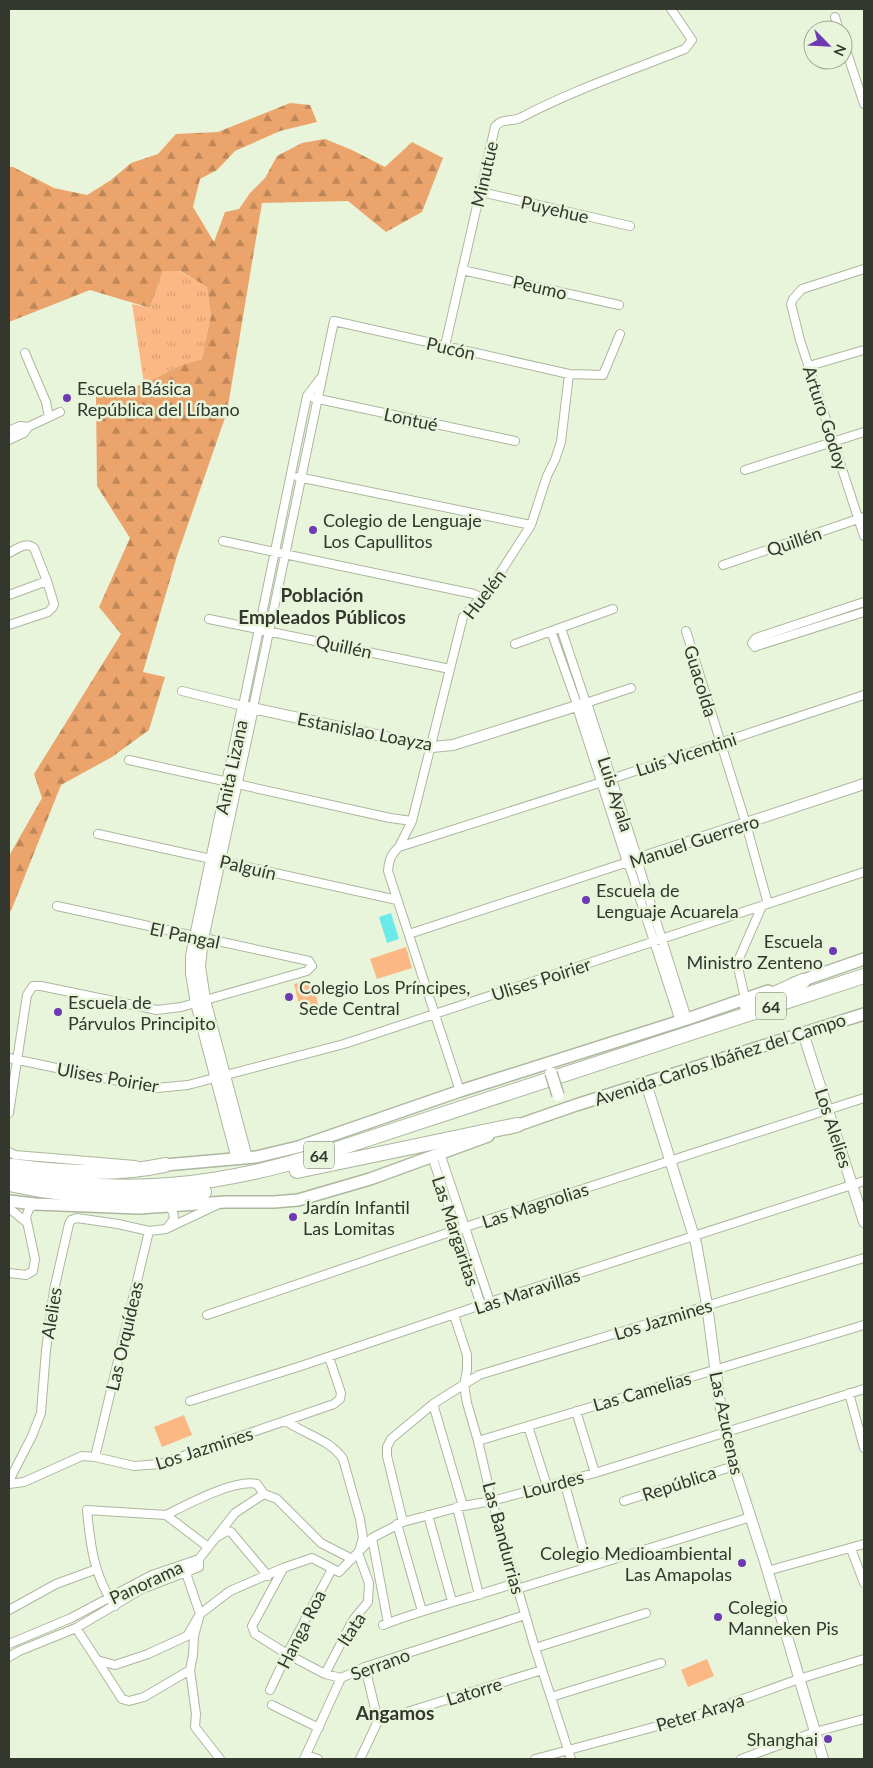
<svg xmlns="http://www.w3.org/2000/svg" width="873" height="1768" font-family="Lato,sans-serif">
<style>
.grass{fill:url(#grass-tufts)}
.forest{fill:url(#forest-firs)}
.park{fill:#fcb884}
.water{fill:#6ce9ea}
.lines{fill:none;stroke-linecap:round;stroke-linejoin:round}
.minor-casing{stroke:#acb79f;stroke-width:10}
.tertiary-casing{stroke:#acb79f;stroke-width:12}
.secondary-casing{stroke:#acb79f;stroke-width:14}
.trunk-casing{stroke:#acb79f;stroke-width:16}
.minor{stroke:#fff;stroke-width:8}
.tertiary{stroke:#fff;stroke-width:10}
.secondary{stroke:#fff;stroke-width:11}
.trunk{stroke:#fff;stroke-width:14}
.secondary-bridge-casing{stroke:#acb79f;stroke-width:14;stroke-linecap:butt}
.secondary-bridge{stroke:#fff;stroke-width:11}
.poi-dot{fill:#6d3ab1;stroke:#e9f5db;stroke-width:2}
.labels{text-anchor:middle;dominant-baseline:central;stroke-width:5;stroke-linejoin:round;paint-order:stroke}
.shield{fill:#e9f5db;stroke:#6a7062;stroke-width:1}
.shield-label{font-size:16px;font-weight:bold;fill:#33372e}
.street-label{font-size:18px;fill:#33372e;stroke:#e9f5db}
.poi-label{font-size:18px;fill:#33372e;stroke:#e9f5db;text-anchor:start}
.neighbourhood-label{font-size:19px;font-weight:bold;fill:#33372e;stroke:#e9f5db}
</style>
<defs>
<pattern id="grass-tufts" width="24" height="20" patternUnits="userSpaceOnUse" patternTransform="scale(1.25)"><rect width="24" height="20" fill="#fcb884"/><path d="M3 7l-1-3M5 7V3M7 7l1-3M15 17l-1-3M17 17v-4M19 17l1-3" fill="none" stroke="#d89f72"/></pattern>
<pattern id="forest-firs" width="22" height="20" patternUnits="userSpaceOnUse" patternTransform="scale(1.25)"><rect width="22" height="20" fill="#eba46b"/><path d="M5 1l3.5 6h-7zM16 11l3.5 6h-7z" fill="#bf8658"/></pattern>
</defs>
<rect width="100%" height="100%" fill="#e9f5db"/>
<path class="grass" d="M163,271h16l28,16 4,28 -9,44 -21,6 -37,19 -12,-80 18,4z"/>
<path class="forest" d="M290,103l20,2 7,17 -37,9 -45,20 -18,19 -17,9 -7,28 21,35 11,-30 14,-3 11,-16 15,-15 12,-22 25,-13 23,-4 27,11 33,17 27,-25 31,16 -21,54 -36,20 -38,-31 -86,2 -35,209 -50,144 -34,116 22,5 -16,53 -37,27 -51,28 -50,126h-2v-55l33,-58 -8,-24 87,-140 -22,-27 31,-69 -33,-52 -1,-89 48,-13 37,-19 21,-6 9,-44 -4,-28 -27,-16h-17l-13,37 -60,-18 -81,32v-155h4l41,21 33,7 24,-15 20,-17 27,-9 18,-20 42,-2z"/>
<path class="park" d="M406,947l6,21 -35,11 -7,-20z
M312,980l7,28 -18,5 -7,-29z
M184,1415l8,20 -30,12 -8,-20z
M707,1659l7,17 -26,11 -7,-17z"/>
<path class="water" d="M391,913l8,26 -12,4 -8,-26z"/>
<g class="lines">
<defs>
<path id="minor" d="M835,17l4,13
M843,41l21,63
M481,192l149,34
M864,269l-62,20 -9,10 -2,5 9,36 64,196
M462,270l157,35
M445,346l50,-219c7,-10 17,-4 27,-10 51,-27 108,-46 163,-68l7,-9 -21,-31
M25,353l21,49 3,15
M809,366l55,-16
M314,398l201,43
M9,431l11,-5 8,1 32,-15
M9,440l15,-7 4,-6
M745,470l119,-38
M298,477l233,48
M223,541l251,53 7,4
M9,553c8,-4 17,-12 25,-5l13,33 7,23 -1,3 -5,5 -39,13
M723,565l141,-48
M9,595l38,-14
M864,602l-108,36 -4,5 3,4 2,-1 107,-34
M209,619l241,50
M561,628l25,75 45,-15
M551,631l27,76
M686,631l60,193 22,80
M515,644l98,-35
M182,691l61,15 64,-310 13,-17
M253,708l81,-387 235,53 34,1 17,-41
M129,760l261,58 22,3
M98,834l299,66
M399,847l13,-26 51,-204 28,-30 40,-62 16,-49 8,-16 6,-18 8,-68
M637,860l50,159
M409,934l219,-72 52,159
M745,998l-8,-35 25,-57
M9,1058l133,28 15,2 31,-3 156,-41 520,-172
M460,1091l-72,-220c1,-11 3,-17 11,-24l203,-65 262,-87
M9,1113l18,-118 6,-9h8l116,24 24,-3 126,-36 5,-5 -3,-5 -252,-55
M9,1152l6,3 120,10
M440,1153l50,149
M432,1156l49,149
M9,1208l17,14
M167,1228l7,-9 -1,-7 -5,-6
M9,1273l17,2 7,-4 2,-12 -9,-42 3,-8 6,-5
M207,1315l249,-85 408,-132
M454,1315l13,40v15l-3,15 3,18 11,38 14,60 43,147 36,111
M849,1393l15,55
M190,1401l111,-35 189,-64 374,-121
M433,1404l30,102
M576,1411l19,62
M286,1421c18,13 45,19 57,38l17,60 3,19 -4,13
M528,1426l19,60
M478,1441l386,-116
M95,1457l54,-226 17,-2 51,-24
M9,1481l23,-45 9,-23 5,-63 8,-60 15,-66 2,-4 6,-2 41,6 31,7
M564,1481l24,86
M9,1484l15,-2 58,-26 13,1 39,9 26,-2 174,-60 6,-5 1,-6 -12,-36
M264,1494l13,5 44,44 31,16
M624,1501l110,-35
M457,1507l22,88
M166,1515c22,-11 68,-36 91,-31l7,10
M428,1515l24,86
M403,1522l-16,-66v-9l4,-8 42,-35 46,-29 385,-117
M397,1524l25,87
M217,1537l10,-6 4,1 37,44
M372,1538l16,85
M851,1549l13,34
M283,1569l-31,57 3,8 32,20 38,20 16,4 24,-11 160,-52
M767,1571l97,-27
M517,1589l234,-72
M115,1606c-21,-28 -25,-63 -28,-96l79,5 42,32
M9,1610l47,-26 41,-15
M383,1625c44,-17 88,-27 132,-42
M76,1628l21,32 18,5 33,-11 39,-18 13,-22 30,-23 53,-23 29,-10 27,14 33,-34 31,-16 60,-16 29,-5 103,-28 269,-84
M9,1644l62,-26 81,-43 47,-16 36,-46 29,-19
M535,1648l111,-35
M9,1657l10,-6 57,-23 66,-39 57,-22v-8
M97,1660l25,39 7,2 15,-4 46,-27 3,-15 1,-19 6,-22 -14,-41
M190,1670l6,44 -1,13 25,32
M325,1674l28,-54 15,-18 1,-19 -11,-30
M270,1690l17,-36 45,-85
M551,1697l110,-34
M272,1705l47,23
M378,1721l164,-51
M306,1755l12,4
M304,1759l37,-81
M360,1759l18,-38 -13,-54
M535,1759l160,-43 104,-37 65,-20
M741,1759l74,-27 49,-13"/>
<path id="tertiary" d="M578,707l50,155 236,-78
M803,1033l61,189
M646,1083l50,160 11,62 13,99 14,62 31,96 58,197
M247,1158l-42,-158 -5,-34 3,-27 50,-231
M237,1159l-41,-156 -5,-29v-18l52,-250 189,41 21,-2 133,-42 51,157"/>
<path id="secondary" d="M795,983l69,-24
M510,1128l66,-23 288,-91
M165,1165l91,-8 42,-10 162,-56 227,-72 81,-28
M9,1201l26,3 104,4 86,-6h49l24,-2 72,-21 118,-43"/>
<path id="trunk" d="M747,1006l56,-25
M12,1166c50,7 103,10 153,-1
M297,1171l220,-46
M9,1173c111,26 212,13 319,-21l536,-176
M9,1184c64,14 130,17 195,8"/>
</defs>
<use href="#minor" class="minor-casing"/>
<use href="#tertiary" class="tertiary-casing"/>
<use href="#secondary" class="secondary-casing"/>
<use href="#trunk" class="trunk-casing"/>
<use href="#minor" class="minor"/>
<use href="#tertiary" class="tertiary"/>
<use href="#secondary" class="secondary"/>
<use href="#trunk" class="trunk"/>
<defs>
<path id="secondary-bridge" d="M551,1073l7,22"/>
</defs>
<use href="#secondary-bridge" class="secondary-bridge-casing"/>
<use href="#secondary-bridge" class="secondary-bridge"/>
</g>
<g class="poi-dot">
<circle cx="67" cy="398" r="5"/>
<circle cx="313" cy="530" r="5"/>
<circle cx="586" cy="900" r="5"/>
<circle cx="833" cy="951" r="5"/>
<circle cx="289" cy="997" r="5"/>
<circle cx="58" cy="1012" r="5"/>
<circle cx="293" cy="1217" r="5"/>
<circle cx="742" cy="1563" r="5"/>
<circle cx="718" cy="1617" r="5"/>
<circle cx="828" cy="1739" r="5"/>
</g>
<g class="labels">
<g class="shield">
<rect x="756" y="992.5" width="30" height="27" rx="4"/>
<rect x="304" y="1141.5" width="30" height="27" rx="4"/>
</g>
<g class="shield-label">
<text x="771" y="1006">64</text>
<text x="319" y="1155">64</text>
</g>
<g class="street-label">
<text transform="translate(484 174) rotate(-77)">Minutue</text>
<text transform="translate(555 209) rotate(13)">Puyehue</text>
<text transform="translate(540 287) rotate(13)">Peumo</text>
<text transform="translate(451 348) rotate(13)">Pucón</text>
<text transform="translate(826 418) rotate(72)">Arturo Godoy</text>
<text transform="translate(411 419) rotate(12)">Lontué</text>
<text transform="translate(794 541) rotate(-19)">Quillén</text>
<text transform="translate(484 594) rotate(-52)">Huelén</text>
<text transform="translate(344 646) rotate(12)">Quillén</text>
<text transform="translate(701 681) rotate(73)">Guacolda</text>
<text transform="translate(365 731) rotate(11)">Estanislao Loayza</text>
<text transform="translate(686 754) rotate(-18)">Luis Vicentini</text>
<text transform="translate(231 767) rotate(-78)">Anita Lizana</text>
<text transform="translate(616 794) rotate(72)">Luis Ayala</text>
<text transform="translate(694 841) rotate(-18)">Manuel Guerrero</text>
<text transform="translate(248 867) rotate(13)">Palguín</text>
<text transform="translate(185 935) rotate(12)">El Pangal</text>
<text transform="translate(541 979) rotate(-18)">Ulises Poirier</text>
<text transform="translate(720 1059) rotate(-18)">Avenida Carlos Ibáñez del Campo</text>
<text transform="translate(108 1077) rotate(10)">Ulises Poirier</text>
<text transform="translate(834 1128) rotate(72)">Los Alelies</text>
<text transform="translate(535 1205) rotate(-18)">Las Magnolias</text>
<text transform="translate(456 1231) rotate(72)">Las Margaritas</text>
<text transform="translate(527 1291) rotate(-18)">Las Maravillas</text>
<text transform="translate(51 1313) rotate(-81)">Alelies</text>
<text transform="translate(663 1319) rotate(-17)">Los Jazmines</text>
<text transform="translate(124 1336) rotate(-77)">Las Orquídeas</text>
<text transform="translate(642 1391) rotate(-16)">Las Camelias</text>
<text transform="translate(727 1423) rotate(78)">Las Azucenas</text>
<text transform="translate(204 1448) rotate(-18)">Los Jazmines</text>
<text transform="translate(679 1483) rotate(-18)">República</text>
<text transform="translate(553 1484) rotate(-15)">Lourdes</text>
<text transform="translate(504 1538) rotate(75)">Las Bandurrias</text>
<text transform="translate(146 1582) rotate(-25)">Panorama</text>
<text transform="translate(301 1629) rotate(-63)">Hanga Roa</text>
<text transform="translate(351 1629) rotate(-57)">Itata</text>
<text transform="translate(380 1664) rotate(-20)">Serrano</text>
<text transform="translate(474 1691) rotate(-17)">Latorre</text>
<text transform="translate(700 1712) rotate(-17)">Peter Araya</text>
</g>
<g class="poi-label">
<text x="77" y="388">Escuela Básica<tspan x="77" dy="21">República del Líbano</tspan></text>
<text x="323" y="520">Colegio de Lenguaje<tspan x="323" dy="21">Los Capullitos</tspan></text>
<text x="596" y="890">Escuela de<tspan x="596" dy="21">Lenguaje Acuarela</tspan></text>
<text x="823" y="941" text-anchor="end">Escuela<tspan x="823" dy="21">Ministro Zenteno</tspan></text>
<text x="299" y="987">Colegio Los Príncipes,<tspan x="299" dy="21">Sede Central</tspan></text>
<text x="68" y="1002">Escuela de<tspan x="68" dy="21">Párvulos Principito</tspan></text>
<text x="303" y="1207">Jardín Infantil<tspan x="303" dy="21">Las Lomitas</tspan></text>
<text x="732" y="1553" text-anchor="end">Colegio Medioambiental<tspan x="732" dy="21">Las Amapolas</tspan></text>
<text x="728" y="1607">Colegio<tspan x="728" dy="21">Manneken Pis</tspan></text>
<text x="818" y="1739" text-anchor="end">Shanghai</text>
</g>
<g class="neighbourhood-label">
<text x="322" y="594">Población<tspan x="322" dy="22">Empleados Públicos</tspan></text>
<text x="395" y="1712">Angamos</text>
</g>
</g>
<rect width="873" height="1768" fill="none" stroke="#33372e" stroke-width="20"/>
<g transform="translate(828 45) rotate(114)"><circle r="24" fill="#e9f5db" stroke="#a0a996"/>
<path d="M0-4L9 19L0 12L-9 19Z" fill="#6d3ab1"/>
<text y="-8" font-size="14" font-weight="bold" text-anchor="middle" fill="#33372e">N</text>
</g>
</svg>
